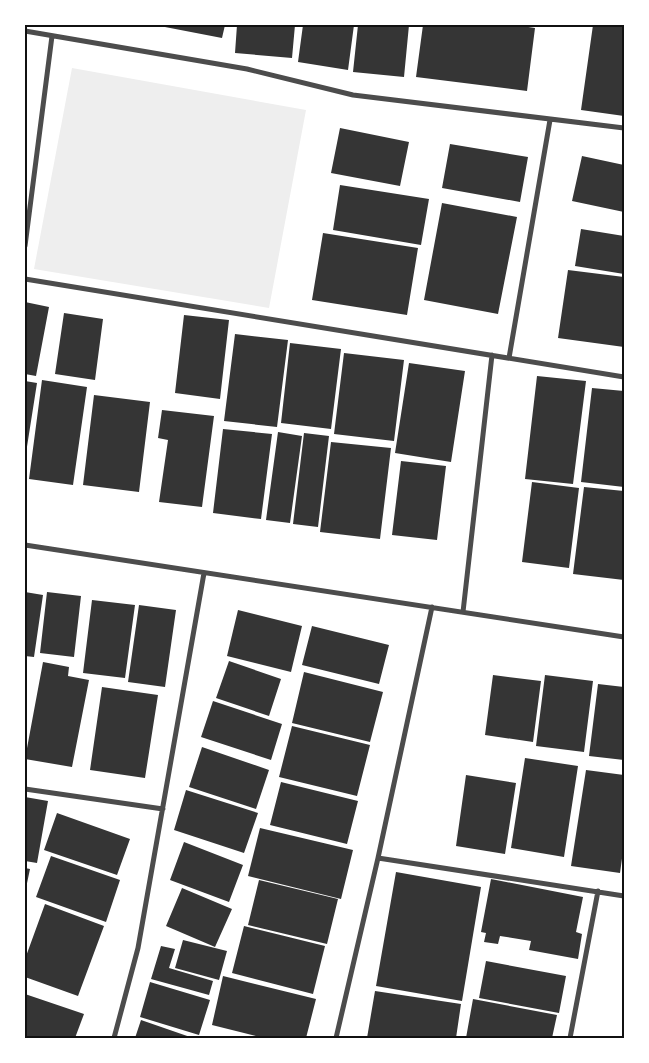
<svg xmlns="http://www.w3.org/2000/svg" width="649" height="1063" font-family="'Golos Text',sans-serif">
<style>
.green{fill:#eee}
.building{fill:#353535}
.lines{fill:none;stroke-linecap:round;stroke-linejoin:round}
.minor{stroke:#4c4c4c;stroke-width:5}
.neatline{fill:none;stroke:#111;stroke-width:2}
</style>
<rect width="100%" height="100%" fill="#fff"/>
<path class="green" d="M72,68l234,42 -37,198 -235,-39z"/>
<path class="building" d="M165,25h60l-3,13 -57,-11z
M237,25h58l-3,33 -57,-5z
M303,25h51l-6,45 -50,-8z
M358,25h51l-5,52 -51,-5z
M423,25h92l20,3 -8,63 -111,-14z
M593,25h31v91l-43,-6z
M340,128l69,14 -9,44 -69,-13z
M450,144l78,13 -8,45 -78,-14z
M582,156l42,9v47l-52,-11z
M340,185l89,14 -8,46 -88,-15z
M442,203l75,14 -19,97 -74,-14z
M581,229l43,7v38l-49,-8z
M323,233l95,15 -11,67 -95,-15z
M568,270l56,7v70l-66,-9z
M25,302l24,5 -13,69 -11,-2z
M64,313l39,6 -8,61 -40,-6z
M184,315l45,5 -9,79 -45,-6z
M235,334l53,6 -11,87 -53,-6z
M290,343l51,6 -10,80 -50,-6z
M344,353l60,7 -10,81 -60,-7z
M409,363l56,8 -14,91 -56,-9z
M537,376l49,5 -13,103 -48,-5z
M42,380l45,7 -14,98 -44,-6z
M25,381l12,2 -11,70h-1z
M592,388l32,3v96l-43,-5z
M94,395l56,7 -11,90 -56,-7z
M162,410l52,6 -12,91 -43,-5 9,-62 -10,-2z
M223,429l49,5 -11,85 -48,-6z
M278,432l24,4 -12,87 -24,-3z
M304,433l25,3 -11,91 -25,-3z
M331,442l60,6 -11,91 -60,-7z
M401,461l45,5 -9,74 -45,-5z
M532,482l47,6 -10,80 -47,-6z
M584,487l40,4v89l-51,-6z
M25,592l18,3 -9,62 -9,-1z
M47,592l34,4 -7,61 -34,-4z
M92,600l43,5 -10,73 -42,-5z
M139,605l37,5 -11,77 -37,-5z
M238,610l64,16 -11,46 -64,-16z
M312,626l77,19 -10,39 -77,-19z
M229,661l52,18 -12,37 -53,-18z
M43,662l26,5 -1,9 21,4 -17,87 -47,-8z
M304,672l79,20 -13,50 -78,-19z
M493,675l48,6 -8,61 -48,-7z
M545,675l48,6 -9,71 -48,-6z
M598,684l26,3v73l-35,-4z
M102,687l56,8 -13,83 -55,-8z
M213,701l69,23 -11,36 -70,-23z
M292,726l78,19 -13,51 -78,-19z
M202,747l67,23 -13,39 -67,-22z
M525,758l53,8 -14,91 -53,-9z
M586,770l38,5v69l-4,29 -49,-7z
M466,775l50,8 -11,71 -49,-8z
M281,782l77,19 -11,43 -77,-19z
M186,790l72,23 -14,40 -70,-23z
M25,797l23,4 -11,62 -12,-2z
M57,813l73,26 -13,36 -73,-25z
M260,828l93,22 -12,49 -93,-23z
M184,842l59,23 -14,37 -59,-22z
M51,856l69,24 -14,42 -70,-25z
M25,868l5,1 -4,19h-1z
M396,872l85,15 -19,114 -86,-15z
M491,879l92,18 -7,35 6,2 -4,25 -49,-9 2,-9 -31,-5 -2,8 -14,-2 2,-9 -5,-1z
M259,880l79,19 -11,45 -79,-19z
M182,888l50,21 -17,38 -49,-21z
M45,904l59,22 -26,70 -53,-19v-18z
M244,926l81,20 -12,48 -81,-21z
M183,940l44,11 -8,29 -44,-12z
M161,946l14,3 -6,19 44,13 -4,14 -58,-16z
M486,961l80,15 -7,37 -80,-15z
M223,976l93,23 -10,39h-42l-52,-13z
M150,982l60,18 -11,35 -59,-18z
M375,991l86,13 -5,34h-89z
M25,994l59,20 -9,24h-50z
M473,999l84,16 -5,23h-86z
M141,1020l52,18h-58z"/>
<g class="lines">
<path class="minor" d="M25,31l222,38 106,26 271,33
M25,246l27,-210
M25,279l599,98
M509,358l41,-238
M25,545l599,92
M463,612l29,-257
M25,789l138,20
M378,858l54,-251
M114,1038l24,-90 66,-375
M336,1038l42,-180 246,38
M570,1038l28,-147"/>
</g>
<rect width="649" height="1063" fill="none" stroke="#ffffff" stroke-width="52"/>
<rect x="26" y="26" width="597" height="1011" class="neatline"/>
</svg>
